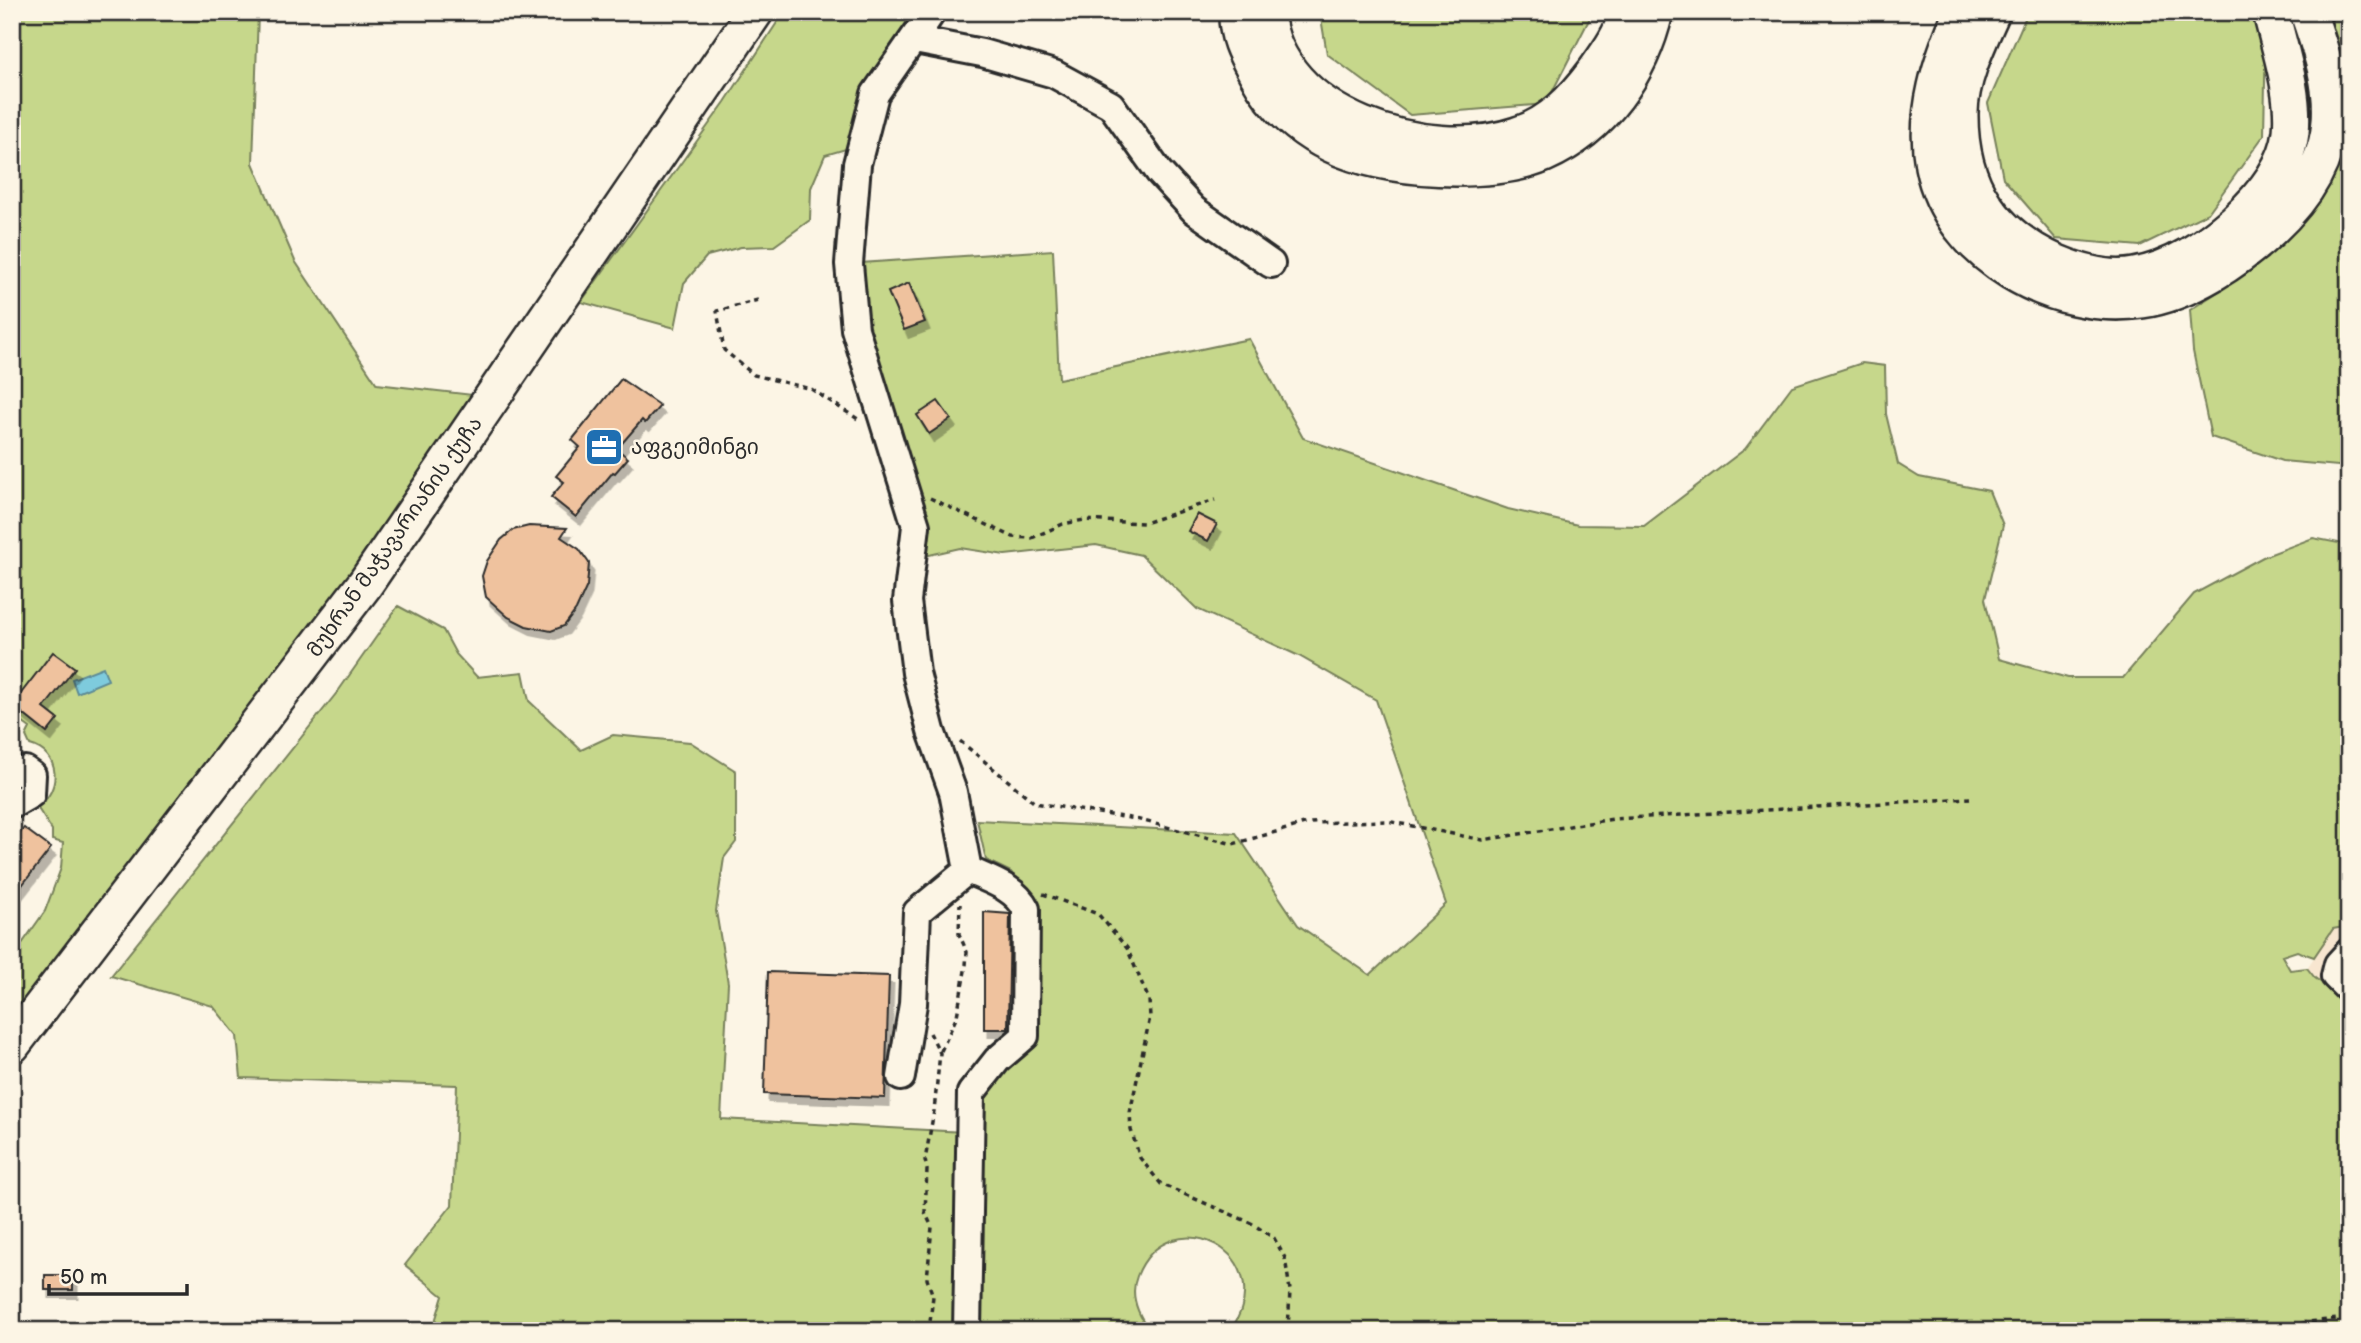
<svg xmlns="http://www.w3.org/2000/svg" width="2361" height="1343" font-family="'Balsamiq Sans','Noto Sans Georgian',sans-serif">
<style>
.built{fill:#f8e6d0}
.green{fill:#c6d78b;stroke:#78815b;stroke-width:2}
.water{fill:#7ecbdd;stroke:#5d8b96;stroke-width:2}
.building{fill:#efc29e;stroke:#2b2b2b;stroke-width:2;filter:url(#shadow)}
.lines{fill:none;stroke-linecap:round;stroke-linejoin:round}
.minor-casing{stroke:#2b2b2b;stroke-width:32}
.major-casing{stroke:#2b2b2b;stroke-width:40}
.path{stroke:#2b2b2b;stroke-width:3.5;stroke-dasharray:5 5;stroke-linecap:butt}
.minor{stroke:#fcf5e5;stroke-width:26}
.major{stroke:#fcf5e5;stroke-width:35}
.labels{text-anchor:middle;dominant-baseline:central;stroke-width:5;stroke-linejoin:round;paint-order:stroke}
.poi-label{font-size:21px;fill:#2b2b2b;stroke:#fcf5e5;text-anchor:start}
.street-label{font-size:21px;fill:#2b2b2b;stroke:#fcf5e5}
</style>
<defs>
<filter id="shadow"><feDropShadow dx="4.5" dy="8" stdDeviation="0" flood-color="#0004"/></filter>
</defs>
<rect width="100%" height="100%" fill="#fcf5e5"/>
<filter id="ink" filterUnits="userSpaceOnUse"><feTurbulence type="fractalNoise" baseFrequency=".0143" numOctaves="2"/><feDisplacementMap in="SourceGraphic" scale="14" xChannelSelector="R" yChannelSelector="G"/><feConvolveMatrix kernelMatrix="1 2 1 2 8 2 1 2 1" color-interpolation-filters="sRGB"/></filter>
<g filter="url(#ink)">
<path class="built" d="M2349,926v76l-34,-24 -8,-10 25,-38z"/>
<path class="green" d="M12,12h246l-5,151 42,98 82,123 96,11 -72,120 -389,501v-58l33,-47 16,-43 2,-25 -11,-3v-10l-15,-23c25,-16 24,-54 -7,-62l-4,-9 4,-8 -15,-11 -3,3z
M784,12h114l21,14 -66,121 -28,8 -14,33 -1,32 -36,26 -33,1 -34,9 -23,27 -9,45 -94,-26 144,-200z
M1320,12h273l-47,92 -136,11 -83,-61z
M2028,12h235l3,17 -2,106 -56,78 -68,33 -84,-7 -53,-61 -15,-75z
M2331,12h18v455l-67,-6 -71,-24 -18,-86 -3,-41 57,-37 76,-92 19,-84z
M1053,250l6,129 190,-40 54,99 205,71 70,16 66,1 101,-77 47,-63 70,-23 23,3 1,48 12,50 21,13 70,14 14,34 -18,74 14,60 69,19h55l71,-84 69,-37 50,-19 36,7v381l-16,3 -19,28 -17,-6 -15,5 8,14 17,-2 8,10 34,24v329h-1119c54,-77 -61,-135 -93,-55 -8,20 1,39 13,55h-178l6,-260 59,-36 -7,-135 -19,-28 -25,-12 -9,-40 259,13 62,92 72,50 76,-71 -70,-204 -77,-44 -102,-47 -56,-54 -45,-10 -91,10 -45,-7 -44,10 -55,-250v-45z
M398,606l45,24 13,24 21,23 46,-5 6,29 52,49 32,-15 77,7 46,29v71l-12,16 -8,53 12,72 -7,136 243,13 -5,199h-527l11,-35 -38,-31 47,-60 5,-120 -216,-7 -4,-42 -24,-30 -102,-30 228,-286z"/>
<path class="water" d="M103,667l5,13 -31,13 -5,-14z"/>
<path class="building" d="M909,283l16,39 -21,8 -16,-38z
M621,379l39,27 -15,17 -3,-3 -25,29 11,9 -13,15 -2,-1 -37,45 -25,-20 13,-15 -8,-6 24,-29 -8,-7z
M938,401l13,18 -22,15 -12,-19z
M1197,514l20,10 -9,17 -20,-10z
M529,526l38,2 -6,9 18,12 10,14 -2,23 -11,24 -12,16 -13,5 -25,-5 -18,-9 -22,-20 -4,-21 5,-15 14,-21 12,-10z
M53,652l22,16 -31,40 14,11 -11,14 -35,-28z
M24,828l27,20 -39,50v-55z
M984,912l26,2 -2,115h-24z
M768,972l121,4 -4,122 -121,-4z
M45,1275h28v15h-28z"/>
<g class="lines">
<defs>
<path id="minor" d="M932,12l-57,82 -18,70 -8,100 6,65 61,197 -9,75 9,72 15,58 22,61 15,78
M915,40l67,13 72,21 57,31 48,67 35,38 77,54
M12,772l13,-2 7,5 -1,19 -19,11
M2349,952l-11,12 -3,12 14,14
M901,1077l12,-73 4,-92 51,-42
M967,1331l4,-238 26,-33 28,-24 1,-127c-11,-22 -37,-29 -58,-39"/>
<path id="major" d="M1237,12c-1,23 8,40 19,60 41,77 119,95 200,96 29,0 61,-2 88,-14 59,-26 97,-82 111,-142
M1266,12c10,107 162,153 251,123 33,-10 57,-35 77,-62 13,-18 29,-39 33,-61
M1962,12c-21,49 -39,100 -29,154 18,90 122,147 209,134 47,-7 95,-39 129,-71 31,-29 56,-64 59,-108 3,-39 -10,-72 -22,-109
M1992,12c-14,31 -32,68 -32,101 -1,72 32,121 97,150 24,10 52,18 78,13 39,-7 71,-29 101,-55 25,-23 51,-53 55,-89 4,-40 -11,-81 -20,-120
M12,1045l353,-461 390,-572"/>
</defs>
<use href="#minor" class="minor-casing"/>
<use href="#major" class="major-casing"/>
<path class="path" d="M758,300l-41,11 7,39 30,25 57,14 50,32
M930,498l83,39 19,1 31,-14 21,-4 60,3 71,-23
M960,741l75,62 101,16 97,25 75,-21 79,-2 96,19 130,-21 357,-21
M1043,894l55,20 29,34 22,52 1,17 -20,96 1,17 9,28 21,26 90,39 23,15 11,20 5,32 -2,41
M941,1051l16,-35 9,-51 1,-13 -8,-18 1,-30
M929,1331l4,-35 -6,-17 5,-52 -7,-15 2,-42 -2,-10 9,-49 6,-58 -10,-20
M2272,1331l36,-9 41,-4"/>
<use href="#minor" class="minor"/>
<use href="#major" class="major"/>
</g>
</g>
<defs>
<symbol id="office-square" viewBox="-11 -11 22 22"><rect x="-9" y="-9" width="18" height="18" rx="4" fill="#1f6fb2" stroke="#fcf5e5"/><path d="M-6-3h4V-5.5h4V-3h4V5H-6ZM-1-4.5V-3h2v-1.5ZM-6 0V1H6V0Z" fill="#fff"/></symbol>
</defs>
<g fill-rule="evenodd">
<use href="#office-square" x="582" y="425" width="44" height="44"/>
</g>
<g class="labels">
<g class="poi-label">
<text x="631" y="447">აფგეიმინგი</text>
</g>
<g class="street-label">
<text transform="translate(395 537) rotate(-55)">მუხრან მაჭავარიანის ქუჩა</text>
</g>
</g>
<rect width="2361" height="1343" fill="none" stroke="#fcf5e5" stroke-width="42"/>
<rect x="21" y="21" width="2319" height="1301" fill="none" stroke="#2b2b2b" stroke-width="2.5" filter="url(#ink)"/>
<path d="M49 1284v10h138v-10" fill="none" stroke="#2b2b2b" stroke-width="3.5"/>
<text x="60" y="1284" font-size="21" fill="#2b2b2b" stroke="#fcf5e5" stroke-width="5" paint-order="stroke">50 m</text>
</svg>
